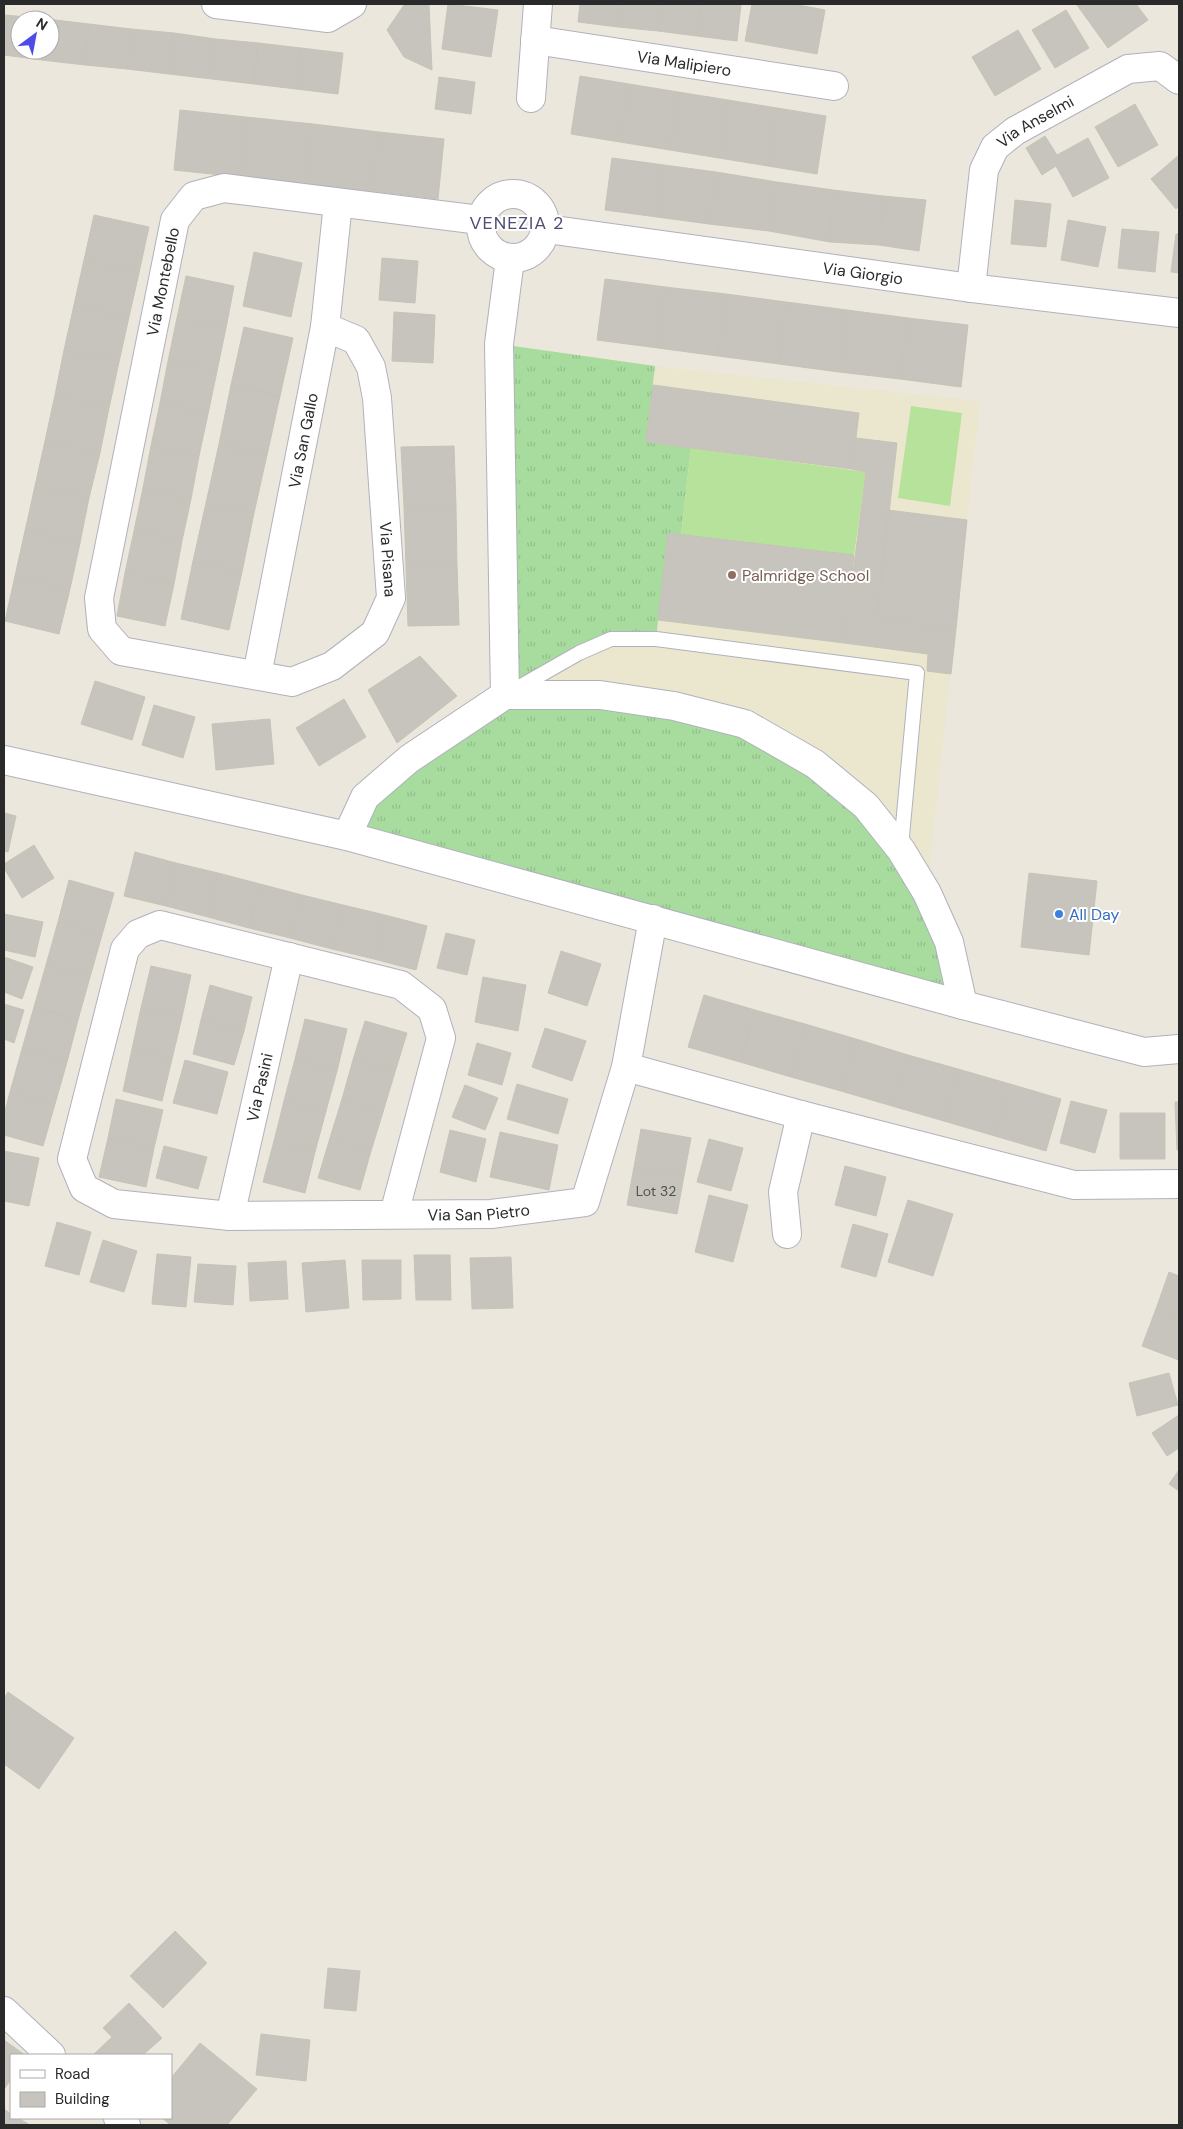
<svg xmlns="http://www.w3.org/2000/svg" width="1183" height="2129" font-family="'DM Sans',sans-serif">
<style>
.education{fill:#ebe7ce}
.grass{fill:url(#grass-tufts)}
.pitch{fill:#b7e29b}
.building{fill:#c6c4bd;stroke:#c6c3b7}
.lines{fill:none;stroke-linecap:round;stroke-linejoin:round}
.service-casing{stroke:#b1b1bc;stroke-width:16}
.minor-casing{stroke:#b1b1bc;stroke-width:30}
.tertiary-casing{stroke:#b1b1bc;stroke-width:30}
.service{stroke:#fff;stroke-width:14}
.minor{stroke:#fff;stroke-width:28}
.tertiary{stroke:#fff;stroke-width:28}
.education-dot{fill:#8d6e63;stroke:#fff;stroke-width:2}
.shop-dot{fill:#3f7fe0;stroke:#fff;stroke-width:2}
.labels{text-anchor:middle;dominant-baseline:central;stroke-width:4;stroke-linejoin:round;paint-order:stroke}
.number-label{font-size:14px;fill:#51504f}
.street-label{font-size:16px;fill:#2a2a2a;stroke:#fff}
.education-label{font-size:16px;fill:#785e54;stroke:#fff;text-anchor:start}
.shop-label{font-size:16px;fill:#366cbe;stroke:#fff;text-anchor:start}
.neighbourhood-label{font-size:18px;letter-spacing:1px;fill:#4f4f76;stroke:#fff}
</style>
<defs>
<pattern id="grass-tufts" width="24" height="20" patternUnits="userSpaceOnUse" patternTransform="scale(1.25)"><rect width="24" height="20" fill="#a8dc9f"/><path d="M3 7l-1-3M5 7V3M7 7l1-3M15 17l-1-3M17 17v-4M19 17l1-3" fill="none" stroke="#91bd89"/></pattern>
</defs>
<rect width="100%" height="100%" fill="#ebe7dd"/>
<path class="education" d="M499,344l156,22 325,35 -53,492 -422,-198z"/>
<path class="grass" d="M499,344l156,22 -9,76 45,6 -10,87 -13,-1 -12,105h-45l-105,55 239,30 156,126 62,155 -616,-169 18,-39 140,-102z"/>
<path class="pitch" d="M911,406l51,7 -12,93 -52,-8z
M691,448l175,24 -12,83 -173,-20z"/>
<path class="building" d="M448,4l50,6 -7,47 -49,-8z
M580,4h41l-3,23 -40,-5z
M621,4h40l-3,27 -40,-4z
M661,4h40l-4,32 -39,-5z
M701,4h40l-4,37 -40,-5z
M752,4h41l32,6 -8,44 -72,-13z
M1080,4h56l12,16 -40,28 -31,-43z
M404,5h25l3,65 -28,-13 -17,-27z
M1066,10l23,38 -34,20 -23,-38z
M5,15l42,4 -27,1v30h23l-1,10 -38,-5z
M47,19l42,5 -4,41 -43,-5 1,-10h7v-30z
M89,24l42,5 -4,40 -42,-4z
M131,29l43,4 -5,41 -42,-5z
M1018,30l23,39 -46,27 -23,-39z
M174,33l42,6 -4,40 -43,-5z
M216,39l42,4 -4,41 -42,-5z
M258,43l43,5 -5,41 -42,-5z
M301,48l42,5 -5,41 -42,-5z
M580,76l49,8 -9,58 -49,-8z
M439,77l36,5 -4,32 -36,-5z
M629,84l49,8 -8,58 -50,-8z
M678,92l50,8 -9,58 -49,-8z
M728,100l49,8 -9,58 -49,-8z
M1135,104l23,41 -40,22 -23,-40z
M777,108l49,8 -9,58 -49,-8z
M180,110l66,7 -6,60 -66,-7z
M246,117l67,7 -7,60 -66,-7z
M313,124l66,8 -7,59 -66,-7z
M379,132l65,7 -6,60 -66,-8z
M1045,136l12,19 31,-17 21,40 -36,19 -17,-31 -14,9 -16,-27z
M1179,155v51l-3,3 -25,-30z
M612,158l52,7 -7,52 -52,-7z
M664,165l52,7 -7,52 -52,-7z
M716,172l61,10 -8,49 -60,-7z
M777,182l56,8 -3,52 -61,-11z
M833,190l50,6 -4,49 -49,-3z
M883,196l43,4 -7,51 -40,-6z
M1015,200l36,4 -5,43 -35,-3z
M94,215l55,12 -10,46 -55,-13z
M1068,220l38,7 -8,40 -37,-7z
M1122,229l37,3 -4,40 -37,-4z
M1176,234h3v39l-8,-1z
M254,252l48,11 -11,54 -48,-11z
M382,258l36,3 -3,42 -36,-3z
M84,260l55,13 -10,44 -55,-12z
M186,276l48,10 -8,42 -49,-10z
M605,279l60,8 -7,61 -61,-8z
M665,287l61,7 -8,62 -60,-8z
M726,294l60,8 -7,62 -61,-8z
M786,302l61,8 -8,62 -60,-8z
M74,305l55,12 -10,45 -55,-12z
M847,310l61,8 -8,61 -61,-7z
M394,312l41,3 -2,48 -41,-2z
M177,318l49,10 -9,43 -49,-10z
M908,318l60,7 -7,62 -61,-8z
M244,327l49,11 -13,58 -49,-11z
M64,350l55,12 -10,46 -54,-13z
M168,361l49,10 -9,43 -48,-11z
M231,385l49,11 -13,59 -48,-11z
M653,385l206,28 -7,56 -206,-27z
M55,395l54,13 -9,45 -55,-12z
M160,403l48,11 -9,42 -48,-10z
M856,438l41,5 -20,176 79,10 -5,45 -24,-3 1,-17 -84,-11 22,-171 -14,-3z
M45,441l55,12 -11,45 -54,-12z
M219,444l48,11 -13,58 -48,-10z
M151,446l48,10 -8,43 -48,-11z
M454,446l2,60 -52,1 -3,-60z
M35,486l54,12 -9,45 -55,-12z
M143,488l48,11 -9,42 -48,-10z
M206,503l48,10 -12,59 -49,-11z
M456,506l1,59 -51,2 -2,-60z
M888,510l79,10 -11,109 -79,-10z
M25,531l55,12 -10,46 -55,-13z
M134,531l48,10 -8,43 -49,-11z
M668,533l186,22 -10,88 -186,-23z
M193,561l49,11 -13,58 -48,-11z
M457,565l2,60 -51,1 -2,-59z
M125,573l49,11 -9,42 -48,-10z
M15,576l55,13 -11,45 -54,-13z
M420,656l37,40 -60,47 -29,-53z
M95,681l50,16 -13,43 -51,-16z
M344,699l22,38 -47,29 -23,-38z
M154,705l41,12 -12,41 -41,-13z
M270,719l4,45 -58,6 -4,-46z
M4,813l12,3 -8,36 -4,-1z
M34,845l20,33 -32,20 -18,-30v-4z
M135,852l41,11 -10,43 -42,-10z
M176,863l42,10 -10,44 -42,-11z
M218,873l42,11 -11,44 -41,-11z
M1029,873l68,8 -8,74 -68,-8z
M69,880l45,13 -12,42 -44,-13z
M260,884l42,11 -12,43 -41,-10z
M302,895l41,10 -11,44 -42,-11z
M343,905l42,10 -11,44 -42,-10z
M4,914l39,8 -8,35 -31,-7z
M385,915l42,11 -11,44 -42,-11z
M58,922l44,13 -12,42 -44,-12z
M446,933l29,7 -8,35 -30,-7z
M561,951l40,13 -14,42 -39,-13z
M4,957l29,10 -11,32 -18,-7z
M46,965l44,12 -12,43 -44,-13z
M151,966l40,9 -9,42 -41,-9z
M483,977l43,8 -8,46 -43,-9z
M210,985l42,12 -8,34 -43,-11z
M704,995l51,15 -15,52 -52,-15z
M4,1004l20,6 -10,33 -10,-4z
M34,1007l44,13 -11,42 -45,-13z
M141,1008l41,9 -10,42 -40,-10z
M755,1010l50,14 -14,53 -51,-15z
M305,1019l42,10 -10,42 -42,-12z
M201,1020l43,11 -10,34 -41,-11z
M365,1021l42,12 -12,39 -42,-12z
M805,1024l51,15 -15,52 -50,-14z
M545,1028l41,13 -14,40 -40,-14z
M856,1039l52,16 -16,51 -51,-15z
M477,1043l34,10 -9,32 -34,-10z
M22,1049l45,13 -12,42 -45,-12z
M132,1049l40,10 -10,42 -39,-10z
M908,1055l50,14 -14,52 -52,-15z
M295,1059l42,12 -11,40 -42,-10z
M185,1060l43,12 -11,42 -44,-11z
M353,1060l42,12 -12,40 -41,-13z
M958,1069l52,15 -15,52 -51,-15z
M517,1084l51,15 -10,35 -51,-15z
M1010,1084l51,15 -15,52 -51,-15z
M465,1085l33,13 -13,32 -33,-13z
M10,1092l45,12 -12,42 -39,-11v-20z
M116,1099l47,11 -9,38 -46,-10z
M342,1099l41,13 -12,39 -41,-13z
M284,1101l42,10 -11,41 -41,-11z
M1071,1101l36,9 -12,43 -35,-10z
M1175,1102h4v48h-2z
M1120,1113h45v46h-45z
M641,1129l50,9 -7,38 -50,-9z
M450,1130l36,9 -10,43 -36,-10z
M500,1132l58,13 -9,45 -59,-13z
M108,1138l46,10 -8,39 -47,-10z
M330,1138l41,13 -11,39 -42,-12z
M709,1139l34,9 -12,43 -34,-9z
M274,1141l41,11 -10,41 -42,-11z
M164,1146l43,11 -9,32 -42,-11z
M4,1151l35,7 -10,48 -25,-5z
M845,1166l41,11 -10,39 -41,-11z
M634,1167l50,9 -7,38 -50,-9z
M709,1195l39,10 -15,57 -38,-10z
M908,1200l45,14 -20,62 -45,-14z
M57,1222l34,10 -12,43 -34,-9z
M853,1224l35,10 -12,43 -35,-10z
M103,1240l34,11 -13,41 -34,-10z
M157,1254l34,3 -5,50 -34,-3z
M414,1255h36l1,45h-35z
M511,1257l2,51 -41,1 -2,-51z
M345,1260l4,48 -43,4 -4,-49z
M362,1260h39v39l-38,1z
M286,1261l2,38 -38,2 -2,-38z
M198,1264l38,2 -3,39 -39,-3z
M1169,1272l10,4v42l-23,-9z
M1156,1309l23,9v42l-37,-14z
M1169,1373l9,32 -41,11 -8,-33z
M1179,1415v33l-12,8 -15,-23z
M1179,1470v21l-10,-7z
M8,1692l66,46 -35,51 -35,-25v-65z
M175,1931l32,32 -44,45 -33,-32z
M328,1968l32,3 -4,40 -32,-3z
M129,2003l33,35 -19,17h-50l19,-18 -9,-9z
M261,2034l49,6 -4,41 -50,-6z
M4,2040l21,15h-14v24l-6,9z
M200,2043l57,46 -30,36h-56l-9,-7h9v-40z
M4,2109l7,5v4h7l12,7h-26z"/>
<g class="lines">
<defs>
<path id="service" d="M514,690l65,-37 32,-14h45l261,34 -16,174"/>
<g id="minor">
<path d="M216,4l112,14 24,-14"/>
<path id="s1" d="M535,40l299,46"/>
<path d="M531,98l7,-94"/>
<circle cx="513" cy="226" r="32"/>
<path id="s2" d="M547,229l424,59 208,25"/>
<path id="s3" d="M971,288l13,-118 11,-23 20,-16 113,-62 32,-3 19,14"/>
<path id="s4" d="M325,327l31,13 15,27 6,31 14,200 -16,35 -43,33 -40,16 -171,-31 -19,-22 -3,-31 76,-378 19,-24 30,-8 256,32"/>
<path id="s5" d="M257,675l68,-348 13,-124"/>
<path d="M505,695l-6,-351 11,-85"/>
<path d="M347,836l18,-39 44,-38 96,-64h95l74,11 71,18 70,40 51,42 35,44 26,43 22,49 14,63"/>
<path d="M626,1067l175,48 273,70 105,-1"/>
<path id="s6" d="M394,1214l47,-176 -9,-29 -31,-24 -241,-60 -22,9 -13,15 -53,210 12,29 30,16 116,12 261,-2 94,-12 41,-135 27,-148"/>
<path id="s7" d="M230,1216l59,-259"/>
<path d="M787,1234l-4,-42 18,-77"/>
<path d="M4,2011l47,44"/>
<path d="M118,2118l8,7"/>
</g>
<path id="tertiary" d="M4,760l343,76 616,169 181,47 35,-3"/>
</defs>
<use href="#service" class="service-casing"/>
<use href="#minor" class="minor-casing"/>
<use href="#tertiary" class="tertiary-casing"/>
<use href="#service" class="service"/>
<use href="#minor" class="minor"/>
<use href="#tertiary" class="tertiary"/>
</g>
<circle class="education-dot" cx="732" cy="575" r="5"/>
<circle class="shop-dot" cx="1059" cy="914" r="5"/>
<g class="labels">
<g class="number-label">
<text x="656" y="1191">Lot 32</text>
</g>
<g class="street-label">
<text stroke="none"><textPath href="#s1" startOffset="151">Via Malipiero</textPath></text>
<text stroke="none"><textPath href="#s3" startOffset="192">Via Anselmi</textPath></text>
<text stroke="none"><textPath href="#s2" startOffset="319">Via Giorgio</textPath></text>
<text stroke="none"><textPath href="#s4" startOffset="989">Via Montebello</textPath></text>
<text stroke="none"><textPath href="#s5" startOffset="239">Via San Gallo</textPath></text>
<text stroke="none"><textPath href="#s4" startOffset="258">Via Pisana</textPath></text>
<text stroke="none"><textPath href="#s7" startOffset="132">Via Pasini</textPath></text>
<text stroke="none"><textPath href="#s6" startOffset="1191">Via San Pietro</textPath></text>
</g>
<g class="education-label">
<text x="742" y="575">Palmridge School</text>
</g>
<g class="shop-label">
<text x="1069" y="914">All Day</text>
</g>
<g class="neighbourhood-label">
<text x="517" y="223">VENEZIA 2</text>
</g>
</g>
<rect width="1183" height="2129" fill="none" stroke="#2a2a2a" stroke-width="10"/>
<rect x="10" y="2054" width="162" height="65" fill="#ffffff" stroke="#aaaaaa"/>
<rect x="20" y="2070" width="25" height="8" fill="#ffffff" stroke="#aaaaaa"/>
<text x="55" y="2079" font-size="15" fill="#2a2a2a">Road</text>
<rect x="20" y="2092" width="25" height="15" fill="#c6c4bd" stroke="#aaaaaa"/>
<text x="55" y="2104" font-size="15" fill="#2a2a2a">Building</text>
<g transform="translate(35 35) rotate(32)"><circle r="24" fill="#ffffff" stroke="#aaaaaa"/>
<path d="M0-4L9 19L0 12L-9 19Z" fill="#4c4ce9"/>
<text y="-8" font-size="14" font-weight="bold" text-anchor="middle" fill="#2a2a2a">N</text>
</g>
</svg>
